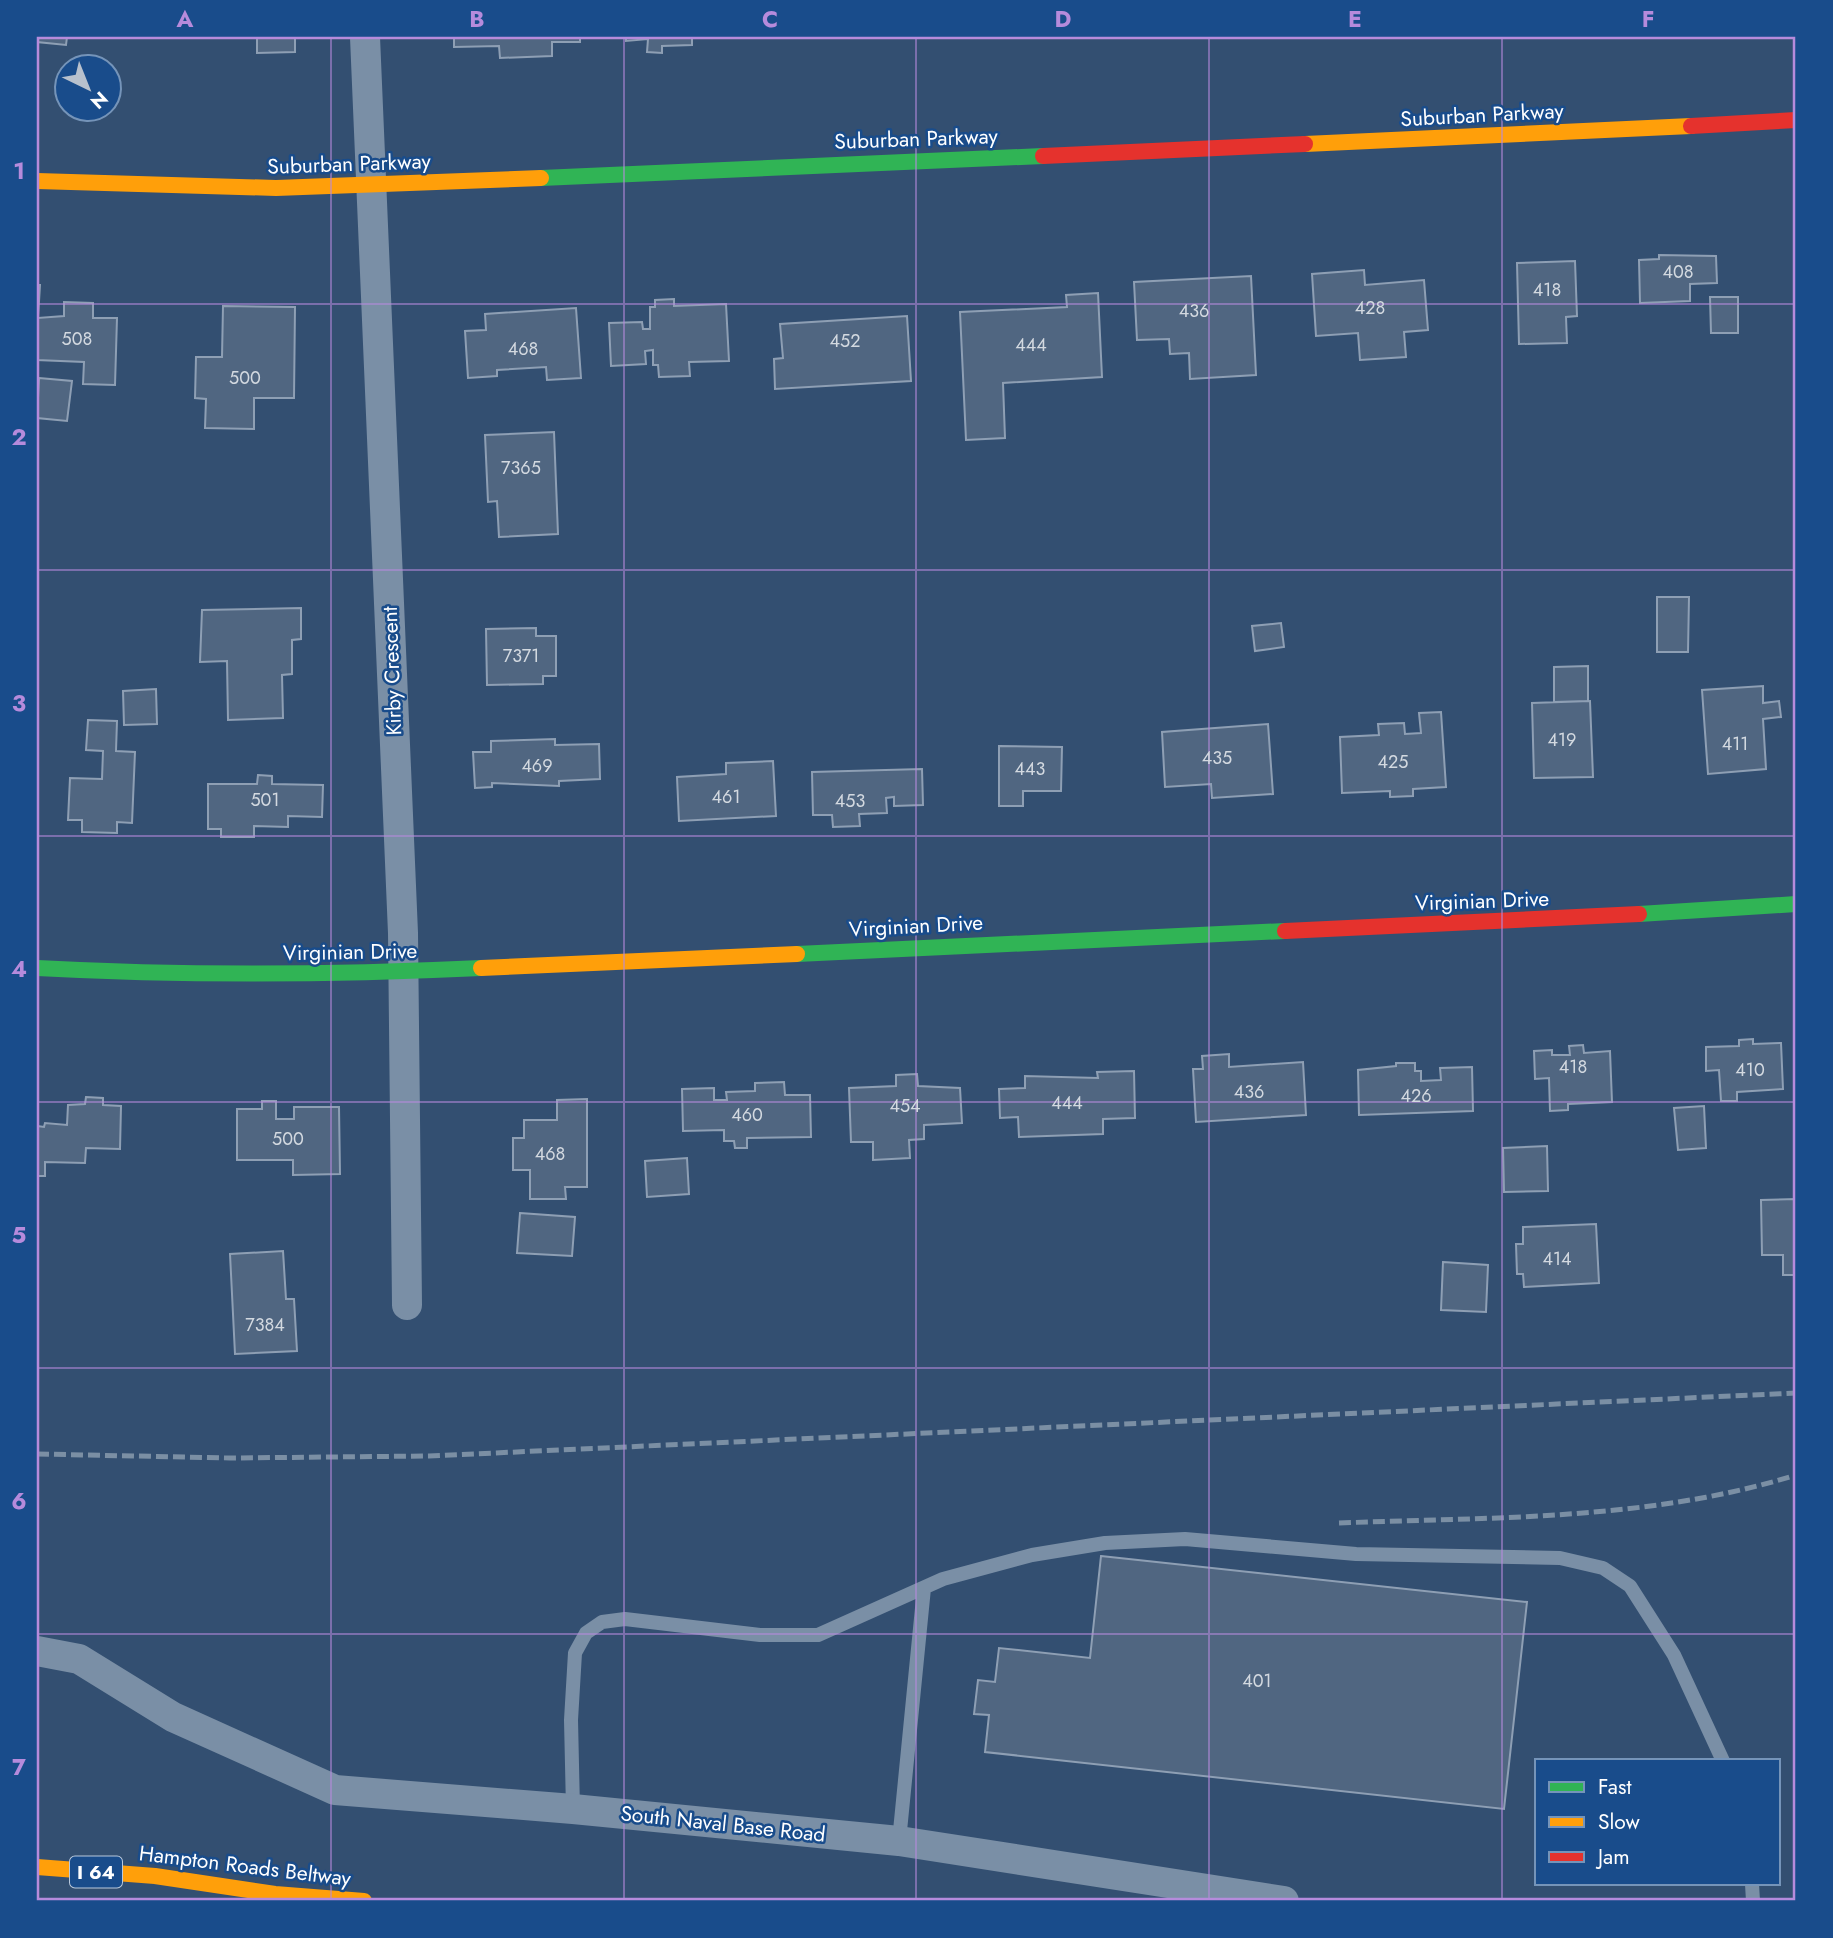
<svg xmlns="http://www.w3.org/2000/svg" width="1833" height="1938" font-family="Jost,sans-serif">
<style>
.building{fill:#506681;stroke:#8e9fb4;stroke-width:2}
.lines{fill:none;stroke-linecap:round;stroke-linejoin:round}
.lane{stroke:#7a8fa6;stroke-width:14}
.street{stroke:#7a8fa6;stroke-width:30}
.fast{stroke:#30b455;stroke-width:16}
.slow{stroke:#ff9f0a;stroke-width:16}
.jam{stroke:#e5322d;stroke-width:16}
.rail{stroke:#7b8fa4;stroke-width:5;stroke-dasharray:12 5;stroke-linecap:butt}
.grid{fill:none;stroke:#b68bdc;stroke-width:2;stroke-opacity:0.55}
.labels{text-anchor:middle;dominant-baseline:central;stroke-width:5;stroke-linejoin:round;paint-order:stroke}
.number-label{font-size:18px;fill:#d3d9e0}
.shield{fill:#194c8b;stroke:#bac9dc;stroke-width:2}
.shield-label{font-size:19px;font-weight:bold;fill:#fff}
.street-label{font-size:21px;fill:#fff;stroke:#194c8b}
.neatline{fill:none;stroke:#b68bdc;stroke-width:2.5}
.grid-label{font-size:23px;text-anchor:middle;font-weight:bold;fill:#b68bdc}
</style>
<rect width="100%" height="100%" fill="#334f71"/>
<path class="building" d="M37,37h30l-1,8 -29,-3z
M257,37h38v15l-38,1z
M454,37h126v5h-28v14l-52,2 -1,-12 -45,1z
M626,37h66v8l-30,1v7l-15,-1 1,-13 -22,2z
M1659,255l57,1 1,27 -27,1v17l-50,2 -1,-43 20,-1z
M1575,261l2,55 -11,1 1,26 -48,1 -2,-81z
M1364,270l1,15 59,-5 4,50 -24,2 2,25 -46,3 -2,-27 -42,3 -4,-62z
M1251,276l5,99 -66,4 -1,-26 -19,1 -1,-15 -32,1 -3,-58z
M37,285h3l-2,33 26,-2v-14l29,1v15h24l-2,67 -32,-1 1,-22 -47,-2z
M1098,293l4,84 -99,6 2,55 -39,2 -6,-128 107,-5 -1,-12z
M1710,297h28v36h-27z
M674,299v7l52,-2 3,57 -40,1 1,14 -31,1 -1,-12h-5v-15l-8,1 1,13 -35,2 -2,-43 33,-1 1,7h7v-22h5v-7z
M223,306l72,1 -1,91h-40v31l-49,-1 1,-29 -11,-1 1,-41h26z
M576,308l5,70 -34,2 -1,-13 -49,3v6l-29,2 -3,-47 21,-1 -1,-16z
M907,316l4,65 -136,8 -1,-30 9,-1 -3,-34z
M39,378l33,3 -5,40 -30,-3z
M554,432l4,102 -59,3 -2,-36 -9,1 -3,-67z
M1657,597h32l-1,55h-31z
M301,608v31l-9,1v34l-10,1 1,43 -55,2 -1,-59 -27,1 2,-52z
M1281,623l3,24 -29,4 -3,-25z
M536,628v8h20v40h-13v8l-56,1 -1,-56z
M1588,666v35l-34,1v-35z
M1763,686v17l16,-2 2,16 -18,2 3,50 -58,5 -6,-84z
M156,689l1,35 -33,1 -1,-34z
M1590,701l3,76 -59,1 -2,-75z
M1441,712l5,75 -33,2v7l-23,1v-6l-48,2 -2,-56 39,-2 -1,-11 26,-1 1,11 16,-1 -2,-20z
M88,720l29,1 -1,30 19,1 -3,71 -15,-1v11l-35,-1v-12h-14l2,-42 32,1 1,-28 -17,-1z
M1268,724l5,70 -61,4 -1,-14 -46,3 -3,-55z
M555,739v6l44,-1 1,35 -41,2v5l-67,-3v4l-17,1 -2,-36h18v-11z
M999,746l63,1 -1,44h-38v15h-24z
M773,761l3,55 -97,5 -2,-44 49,-3v-11z
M922,769l1,36 -29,1v-9l-8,1 1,15 -28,1 1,12 -27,1 -1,-12h-19l-1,-43z
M258,775l14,1v8l51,1 -1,32 -34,-1v11l-34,-1v11h-33v-8h-13v-45h49z
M1753,1039v5l28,-1 2,46 -46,3v9h-16l-2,-31 -13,1v-24l33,-1v-6z
M1583,1045l1,8 26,-2 2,51 -44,2v6l-18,1 -1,-33 -14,1 -1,-28 18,-1v5h18l-1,-9z
M1229,1054v13l74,-5 3,53 -110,7 -3,-53h10l-1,-13z
M1396,1063h19v8h6v10l20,-1 -1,-12 32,-1 1,44 -114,4 -1,-45 38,-4z
M1134,1071l1,47 -32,1v15l-84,3 -1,-20 -18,1 -1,-29 26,-1v-12l73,2 -1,-6z
M917,1074l1,12 42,2 2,35 -38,2v14l-15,1 1,18 -37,2v-18h-22l-2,-54 47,-2v-11z
M784,1082l1,13h25l1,42 -64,1v10h-12l-1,-7h-10v-11l-41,1 -1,-42 32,-1v12h13l-1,-8 29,-1v-8z
M86,1097l17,1v7l18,1 -1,43 -34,-1 -1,15 -40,-1v14h-8v-50l7,1 1,-4 22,2 1,-20 17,-1z
M587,1099v88h-22l1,12h-36v-29h-17v-32h11v-18h33v-20z
M262,1101h14v18h18v-12h45l1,67 -47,1v-15h-56v-51h25z
M1704,1106l2,42 -28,2 -4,-42z
M1547,1146l1,45 -44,1 -1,-44z
M687,1158l2,36 -42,3 -2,-36z
M1796,1199v76h-13v-20h-21l-1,-55z
M520,1213l55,4 -3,39 -55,-3z
M1596,1224l3,59 -75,4 -1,-13h-6l-1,-30h7v-17z
M283,1251l3,48h8l3,52 -62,3 -5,-100z
M1443,1262l45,3 -2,47 -45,-2z
M1101,1556l426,46 -23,207 -519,-57 4,-37 -15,-1 4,-34 17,2 4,-34 91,10z"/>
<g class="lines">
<path class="lane" d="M573,1809l-2,-89 4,-67 11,-20 16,-11 23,-3 135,16h58l125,-56 89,-24 73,-12 80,-4 171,15 204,4 43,10 27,18 44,69 49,106
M899,1841l25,-253
M1752,1884l1,17"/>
<path class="street" d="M365,37l38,896 4,372
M37,1651l42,8 94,58 162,73 238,19 326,32 385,60"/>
<path class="fast" d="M541,178l502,-22
M1639,914l157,-10
M797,954l488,-23
M37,968c148,8 296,7 444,0"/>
<path class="slow" d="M1305,144l386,-18
M37,181l239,7 265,-10
M481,968l316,-14
M37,1867l118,9 120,18 89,7"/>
<path class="jam" d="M1691,126l105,-6
M1043,156l262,-12
M1285,931l354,-17"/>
<path class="rail" d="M37,1454l193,4 199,-2 1367,-63
M1339,1523c153,-6 310,-2 457,-48"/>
</g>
<path class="grid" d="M331,37v1864M624,37v1864M916,37v1864M1209,37v1864M1502,37v1864M37,304h1759M37,570h1759M37,836h1759M37,1102h1759M37,1368h1759M37,1634h1759"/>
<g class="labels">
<g class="number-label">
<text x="1678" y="272">408</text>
<text x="1547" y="290">418</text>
<text x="1370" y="308">428</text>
<text x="1194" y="311">436</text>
<text x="77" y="339">508</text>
<text x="845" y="341">452</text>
<text x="1031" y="345">444</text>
<text x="523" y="349">468</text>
<text x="245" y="378">500</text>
<text x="521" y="468">7365</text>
<text x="521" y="656">7371</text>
<text x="1562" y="740">419</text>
<text x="1735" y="744">411</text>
<text x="1217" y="758">435</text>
<text x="1393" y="762">425</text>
<text x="537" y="766">469</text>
<text x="1030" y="769">443</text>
<text x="726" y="797">461</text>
<text x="265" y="800">501</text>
<text x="850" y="801">453</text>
<text x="1573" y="1067">418</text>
<text x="1750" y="1070">410</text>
<text x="1249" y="1092">436</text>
<text x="1416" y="1096">426</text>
<text x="1067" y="1103">444</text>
<text x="905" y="1106">454</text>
<text x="747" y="1115">460</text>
<text x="288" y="1139">500</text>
<text x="550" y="1154">468</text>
<text x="1557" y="1259">414</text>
<text x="265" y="1325">7384</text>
<text x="1257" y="1681">401</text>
</g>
<rect class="shield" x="70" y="1856.5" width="52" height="31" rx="5"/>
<g class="shield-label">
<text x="96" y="1872">I 64</text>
</g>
<g class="street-label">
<text transform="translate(1482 115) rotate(-3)">Suburban Parkway</text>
<text transform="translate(916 139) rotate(-2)">Suburban Parkway</text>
<text transform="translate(349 164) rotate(-2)">Suburban Parkway</text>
<text transform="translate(392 671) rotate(-92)">Kirby Crescent</text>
<text transform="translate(1482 901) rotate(-2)">Virginian Drive</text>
<text transform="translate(916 926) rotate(-3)">Virginian Drive</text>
<text transform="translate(350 952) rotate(-1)">Virginian Drive</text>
<text transform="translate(723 1824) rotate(6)">South Naval Base Road</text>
<text transform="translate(245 1866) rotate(7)">Hampton Roads Beltway</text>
</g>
</g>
<rect width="1833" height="1938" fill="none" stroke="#194c8b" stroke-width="77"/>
<rect x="1535" y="1759" width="245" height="126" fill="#194c8b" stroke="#7594b9" stroke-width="2"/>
<rect x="1549" y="1782" width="35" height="10" fill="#30b455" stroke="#7594b9" stroke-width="2"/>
<text x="1598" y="1794" font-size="21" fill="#ffffff">Fast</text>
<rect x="1549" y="1817" width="35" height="10" fill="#ff9f0a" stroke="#7594b9" stroke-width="2"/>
<text x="1598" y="1829" font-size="21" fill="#ffffff">Slow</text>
<rect x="1549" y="1852" width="35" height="10" fill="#e5322d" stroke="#7594b9" stroke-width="2"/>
<text x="1598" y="1864" font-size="21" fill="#ffffff">Jam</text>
<g transform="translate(88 88) rotate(137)"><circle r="33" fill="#194c8b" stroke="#7594b9" stroke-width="2"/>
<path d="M0-5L12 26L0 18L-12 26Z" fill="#b8c1cd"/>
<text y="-10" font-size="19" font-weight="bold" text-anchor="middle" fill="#ffffff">N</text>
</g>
<rect x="38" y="38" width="1756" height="1861" class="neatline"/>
<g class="grid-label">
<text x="185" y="27">A</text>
<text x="477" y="27">B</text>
<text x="770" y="27">C</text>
<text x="1063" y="27">D</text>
<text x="1355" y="27">E</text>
<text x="1648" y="27">F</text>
<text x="19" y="179">1</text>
<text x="19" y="445">2</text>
<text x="19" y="711">3</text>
<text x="19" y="977">4</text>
<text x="19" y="1243">5</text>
<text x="19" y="1509">6</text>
<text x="19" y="1775">7</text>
</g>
</svg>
